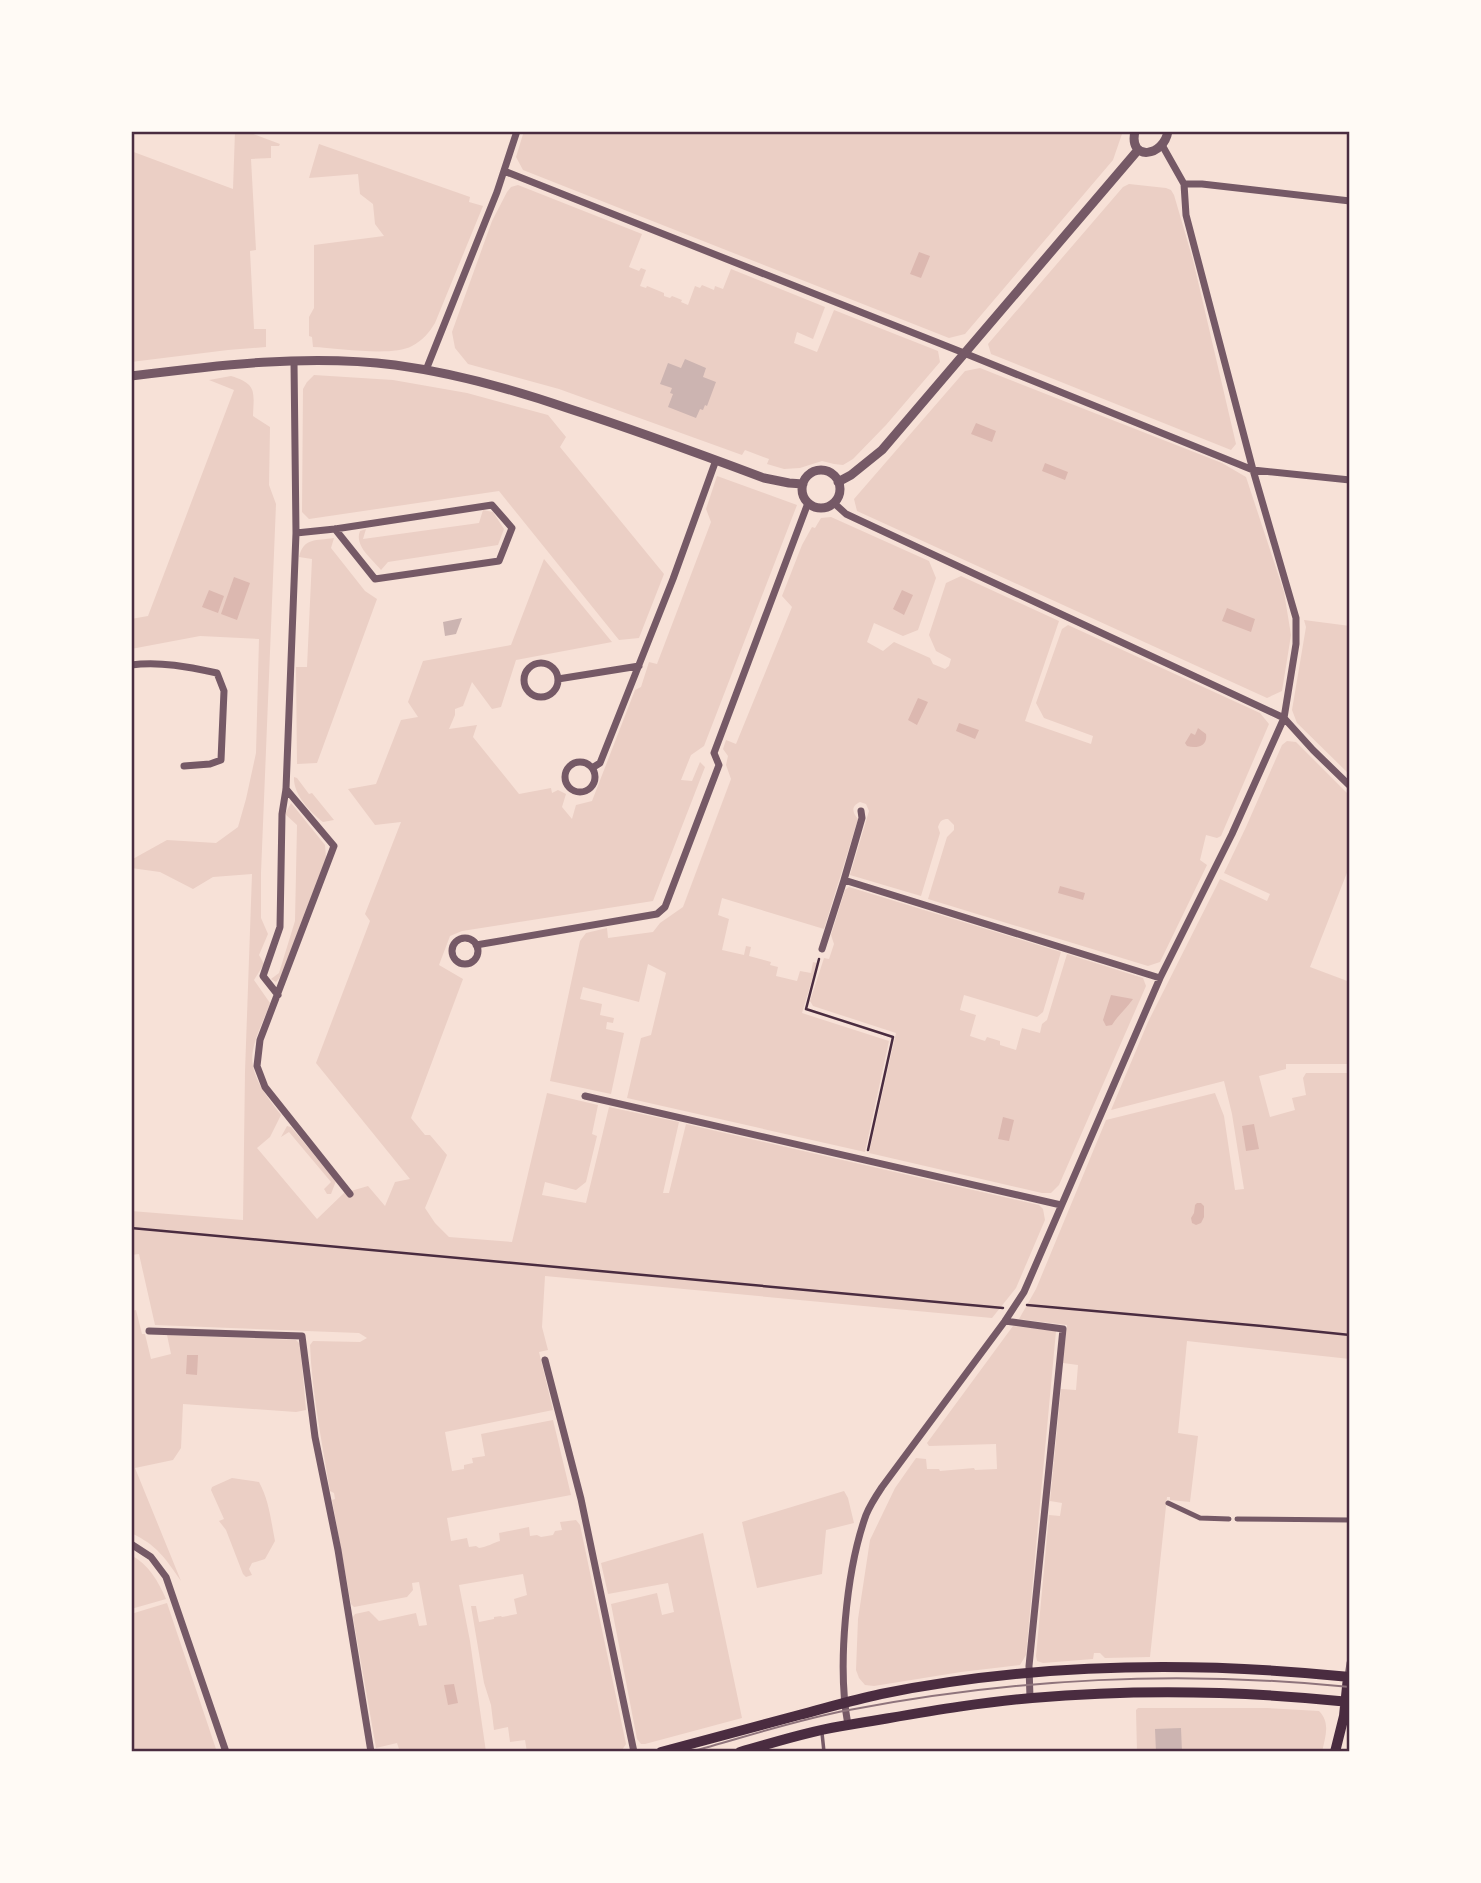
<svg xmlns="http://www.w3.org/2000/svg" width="1481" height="1883" font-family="Roboto,sans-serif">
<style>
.green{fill:#ebcfc5}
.water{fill:#dcb8b0}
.building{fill:#ccb4b1}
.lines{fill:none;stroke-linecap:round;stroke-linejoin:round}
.path{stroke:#4a2c40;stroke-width:2.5}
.service{stroke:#755966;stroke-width:3.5}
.pedestrian{stroke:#755966;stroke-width:5}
.minor{stroke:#755966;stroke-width:7}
.tertiary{stroke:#755966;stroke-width:9}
.secondary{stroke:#4a2c40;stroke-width:10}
.tram{stroke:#8f747c;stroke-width:2}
.neatline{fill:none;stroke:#4a2c40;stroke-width:2.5}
</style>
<rect width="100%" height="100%" fill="#f7e1d7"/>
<path class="green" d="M235,131h10l35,13 -1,2h-8v12l-20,1 5,91 -6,1 4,78h12v18l-38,3 -97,12v-211l102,38z
M524,131h599l-10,29 -148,174 -16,4 -426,-168 -7,-13z
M319,144l151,53 -1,5 14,4 -48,117c-6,10 -12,17 -23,23 -20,11 -74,2 -99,1l-1,-10 -3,-1v-19l5,-9v-63l70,-9 -9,-12 -2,-20 -13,-10 -2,-20 -49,4z
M1129,184l37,4 5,2 3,5 19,65 43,184 -5,6 -240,-96 -3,-10 135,-157z
M518,185l124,49 -13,33 10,4 2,-3 5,2 -6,16 6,2 1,-2 17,7v3l6,2 2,-2 10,4 -1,2 7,3 7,-19 5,2 2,-3 12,5 1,-4 8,3 8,-20 94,38 -12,32 -16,-7 -3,11 23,9 17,-42 104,41 2,11 -54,63 -33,34 -10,6 -9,-1 -12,-3 -22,7 -16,1 -17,-5 2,-5 -24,-9 -3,5 -183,-66 -91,-25 -13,-16 -3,-16 40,-111 15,-29 4,-5z
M980,368l242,95 24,14 38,115 7,43 -9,56 -15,7 -410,-187 -3,-12 111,-128z
M314,375l79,5 74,13 81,22 18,22 -6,10 104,127 -25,64 -20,2 -120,-149 -190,28 -7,-7 1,-123 4,-7z
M231,376c26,8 23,15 22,40l17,11 -1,58 7,19 -15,369v45l7,16 -9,21 5,9 -10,16 16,23c-5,15 -14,31 -17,47 -5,25 15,48 28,65l-11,22 -13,11 60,71 27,-26 24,-7 17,20 10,-24 15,-3 -94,-116 54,-142 -5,-7 36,-92 -26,3 -27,-36 28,-5 25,-64 17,-3 -10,-15 15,-41 88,-16 33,-86 68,83 -96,18 -15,47 -9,2 -20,-27 -9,24 -8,3v6l-6,14 28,-4 -4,12 46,57 32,-6 1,5 6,-3 8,4 -4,13 10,12 4,-14 16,-4 43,-111 6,-3 8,-25 8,2 54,-142 -5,-13 11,-33 80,29 -93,241 -13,9 -10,25 11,1 8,-19 5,5 -52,134 -191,30 -12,5 -11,29 24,14 -52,139 14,17h5l17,20 -22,53 10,15 14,14 63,5 35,-149 51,12 -6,29 5,2 -11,46 -10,8 -31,-8 -3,13 44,8 23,-96 70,15 -16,71h6l17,-69 353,81 4,4 2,11 -29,68 -24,30 -447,-42 -3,51 6,23 -9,2 14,58 -108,22 7,39 12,-2v-4l9,-2 -1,-5 13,-2 -4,-22 72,-14 18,75 -124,23 4,23 16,-3 2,9 7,-1 3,2c8,-1 14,-5 21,-7l-1,-8 30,-6 1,9 7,-1 4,2 12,-2 2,-4 7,-1 -2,-8 16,-2 4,5 46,219 -4,6 -95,2 -2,-12 -15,2 -2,-15 -14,3 -3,-25 -7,-22 -13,-77h5l3,16 15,-3v-2l7,-1 1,1 15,-3 -3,-15 13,-4 -4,-21 -64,11 11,56 16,111h-86l-3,-9 -21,5 -23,-131 2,-3 14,-3 10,10 37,-8 3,13 8,-1 -8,-43 -7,1 1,7 -6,7 -53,10 -3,-3 -19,-104 3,-1 -1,-6 -4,-2c-8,-49 -18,-97 -20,-146l3,-4 47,1 7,-4 -8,-5 -204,-8 -16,-71 -8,1v-44l112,9 2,-148 7,-198 -39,3 -20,12 -33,-17 -29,-4v-8l36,-20 49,3 22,-16 8,-28 10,-46 3,-114 -59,-3 -69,13v-30l17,-3 86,-226 -25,-10z
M483,510l10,2 11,17 -6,16 -110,17 -7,8c-9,-11 -27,-24 -21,-39l6,-2 -3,10 116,-16z
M831,517l98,44 7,17 -18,52 -15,6 -29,-13 -7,19 16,9 11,-9 36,16 3,6 12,5 4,-3 2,-7 -15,-8 -7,-16 17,-52 15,-7 98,45 -34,100 66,23 2,-8 -49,-18 -8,-15 26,-74 6,-4 192,88 9,11 -48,112 -4,2 -11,-3 -6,25 7,5 -47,97 -12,4 -220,-67 19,-62 7,-7v-5l-6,-6c-6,0 -8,2 -10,8l2,6 -19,63 -71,-21 19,-64 -3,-7 -6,-2c-9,4 -8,10 -2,17l-34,110 -102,-31 -4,17 11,4 -7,31 22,5 2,-9 5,1 -2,9 22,6 -1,3 8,2 -2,9 21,5 3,-10 11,2 2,-11 4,1 -15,50 87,28 -24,111 -238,-54 14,-60 10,-3 15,-62 -18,-9 -9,38 -56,-15 -3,12 22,5 -2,11 14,3 -1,5 -6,-1 -1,7 18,4 -13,61 -61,-13 30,-140 6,-8 21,-5 1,10 45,-6 7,-9 23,-16 48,-128 -5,-14 2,-9 -5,-7 3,-9 10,4 56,-137 -10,-11 20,-51 10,-18 3,1 6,-10z
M334,538l-3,10 34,43 12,8 -60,164 -20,1 -1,-97h11l5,-108 -13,-2c5,-20 17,-16 35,-19z
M1304,620l46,6v149l-53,-52 -5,-13 14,-83z
M1287,741l9,1 54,54v69l-40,102 40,15v82h-64v5l-27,7 11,41 25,-7 -3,-12 14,-3 -3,-17 3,-5h44v286l-163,-18 -9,92 20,3 -8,66 -20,-2v-3h-3l-17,160 -45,1 -5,-5h-6l-1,6 -50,4 -6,-2 -1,-5 13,-141 11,1 2,-13 -12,-2 11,-112 15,1 2,-25 -15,-2 4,-38 -48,-6 17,-30 70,-169 109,-27 9,23 11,74 9,-1 -12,-75 -8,-33 -113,29 37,-88 72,-143 47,22 3,-7 -46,-21 22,-46 36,-82z
M294,777l3,1 12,16 3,-1 22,27 -11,2c-13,-10 -30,-28 -29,-45z
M291,803l34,42 1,13 -45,118 -5,6 -5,-3 8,-6 16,-52 2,-96 -12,-11z
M849,887l212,65 -18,60 -6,5 -73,-22 -4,15 16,5 -6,21 15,5 2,-4 13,4v4l16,5 6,-22 18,5 2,-9 5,-4 20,-66 76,24 3,8 -87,199 -8,8h-9l-173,-40 27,-120 -83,-27 -3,-5 14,-43 5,1 5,-15 -3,-9 14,-45z
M287,1126l4,1 45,54 -5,13h-4l-3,-5 7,-7 -42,-50 -8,5z
M136,1310l6,24h3l6,25 20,-5 -4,-19 129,5 4,4 6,66 -10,2 -113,-8 -2,44 -8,12 -38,8 46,113c-16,-23 -24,-36 -50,-48v-222z
M1013,1326l43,5 -30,324 -6,10 -59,7 -87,14 -9,-1 -6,-7 -3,-8 2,-51 12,-79 25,-52 21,-30 10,1 1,10h12l1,2 34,-3 1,2 22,-1 -1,-25 -67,2 -2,-3z
M232,1478l27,4c10,18 12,39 16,59l-10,18 -13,4 -3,6 3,6 -6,2 -3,-3 -17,-44 -7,-9 5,-2 -13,-29 1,-3z
M844,1491l4,7 6,25 -28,7 -4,44 -65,14 -15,-66z
M703,1533l39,185 -97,26h-4l-4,-5 -26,-135 46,-11 5,22 12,-3 -6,-29 -60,11 -7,-31z
M131,1555c18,10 27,26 35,44l-35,10z
M167,1603l50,149h-86v-138z
M1138,1708h129l52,3c12,12 6,26 3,41h-185l-1,-42z"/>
<path class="water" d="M919,252l11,4 -9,22 -11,-4z
M976,423l20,8 -4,11 -21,-8z
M1045,463l23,9 -3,8 -23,-9z
M234,577l16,6 -13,37 -16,-6z
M209,590l15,6 -6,17 -16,-6z
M902,590l11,5 -9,20 -11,-6z
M1227,608l28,11 -4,13 -29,-11z
M918,698l10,4 -11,23 -9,-5z
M959,723l20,7 -4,9 -19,-8z
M1198,728l8,6c2,12 -9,15 -19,12l-2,-3 6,-10 4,2z
M1060,886l25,7 -2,7 -25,-7z
M1111,995l22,4c-7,10 -15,16 -21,26l-6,1 -3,-6z
M1003,1117l11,3 -5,21 -11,-2z
M1254,1124l5,25 -13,2 -4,-25z
M1197,1203h4l3,3v11l-3,6 -5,2 -4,-2 -1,-5 3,-5 1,-8z
M187,1355h11l-1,20 -11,-1z
M454,1684l4,19 -10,2 -4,-20z"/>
<path class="building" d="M685,359l21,9 -3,9 13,5 -9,24 -2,-1 -2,5 -3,-1 -4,9 -28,-11 5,-13 -3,-1 2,-5 -12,-4 8,-21 13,5z
M462,618l-6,16 -11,2 -2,-14z
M1181,1728l1,24h-26l-1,-23z"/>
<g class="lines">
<path class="path" d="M819,959l-13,50 87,28 -25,113
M131,1228l872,80
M1027,1305l235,21 88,9"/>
<path class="service" d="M822,1733l2,19"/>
<path class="pedestrian" d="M1168,1503l32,15 29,1
M1237,1519l113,1"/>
<path class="minor" d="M504,171l460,182 289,117 97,10
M1184,184h18l148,17
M426,370l71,-178 20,-61
M834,503l12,11 438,204 29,32 37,36
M296,533l39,-4 157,-24 20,23 -13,33 -124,18 -40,-50
M524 680a17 17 0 1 1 34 0a17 17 0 1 1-34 0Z
M131,665c29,-4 58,2 86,8l7,18 -3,69 -11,4 -26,2
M558,679l81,-13
M565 777a15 15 0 1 1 30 0a15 15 0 1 1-30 0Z
M592,768l8,-5 73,-184 43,-119
M286,789l48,57 -74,194 -3,26 8,21 85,107
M844,880l18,-62 -1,-7
M452 951a13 13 0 1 1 26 0a13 13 0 1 1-26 0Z
M476,945l181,-31 8,-7 54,-142 -5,-12 94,-250
M822,949l22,-69 316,98
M278,995l-15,-19 17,-49 2,-113 4,-25 10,-256 -2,-171
M585,1096l476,109
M1005,1321l58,8 -34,337 1,32
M149,1331l153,5 13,101 23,113 33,202
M545,1360l36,139 53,253
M131,1544l20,13 15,20 60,175
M1348,1677l2,-14
M848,1725c-11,-58 -2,-154 18,-210 4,-10 10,-19 16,-28l123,-166 19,-29 136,-314 72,-144 52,-116 12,-74v-26l-43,-148 -67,-255 -2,-31 -22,-39"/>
<path class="tertiary" d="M1135,131c-7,31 29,26 33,0
M131,376c87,-11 177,-22 264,-11 60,8 117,24 175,44 65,21 130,45 194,69l25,5 14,1
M802 489a19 19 0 1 1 38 0a19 19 0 1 1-38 0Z
M838,482l13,-7 31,-25 256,-300"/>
<path class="secondary" d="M661,1752c46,-12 92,-25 138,-37 27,-7 54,-15 82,-21 153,-31 313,-33 469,-17
M740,1752c36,-10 72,-22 108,-27 61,-10 123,-22 184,-27 105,-9 213,-7 318,4
M1335,1752l9,-36 4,-39"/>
<path class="tram" d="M690,1752c52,-14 105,-32 159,-42 168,-32 330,-40 501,-23"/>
</g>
<rect width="1481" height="1883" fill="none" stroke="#fffaf5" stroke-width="266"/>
<rect x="133" y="133" width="1215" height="1617" class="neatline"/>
</svg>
